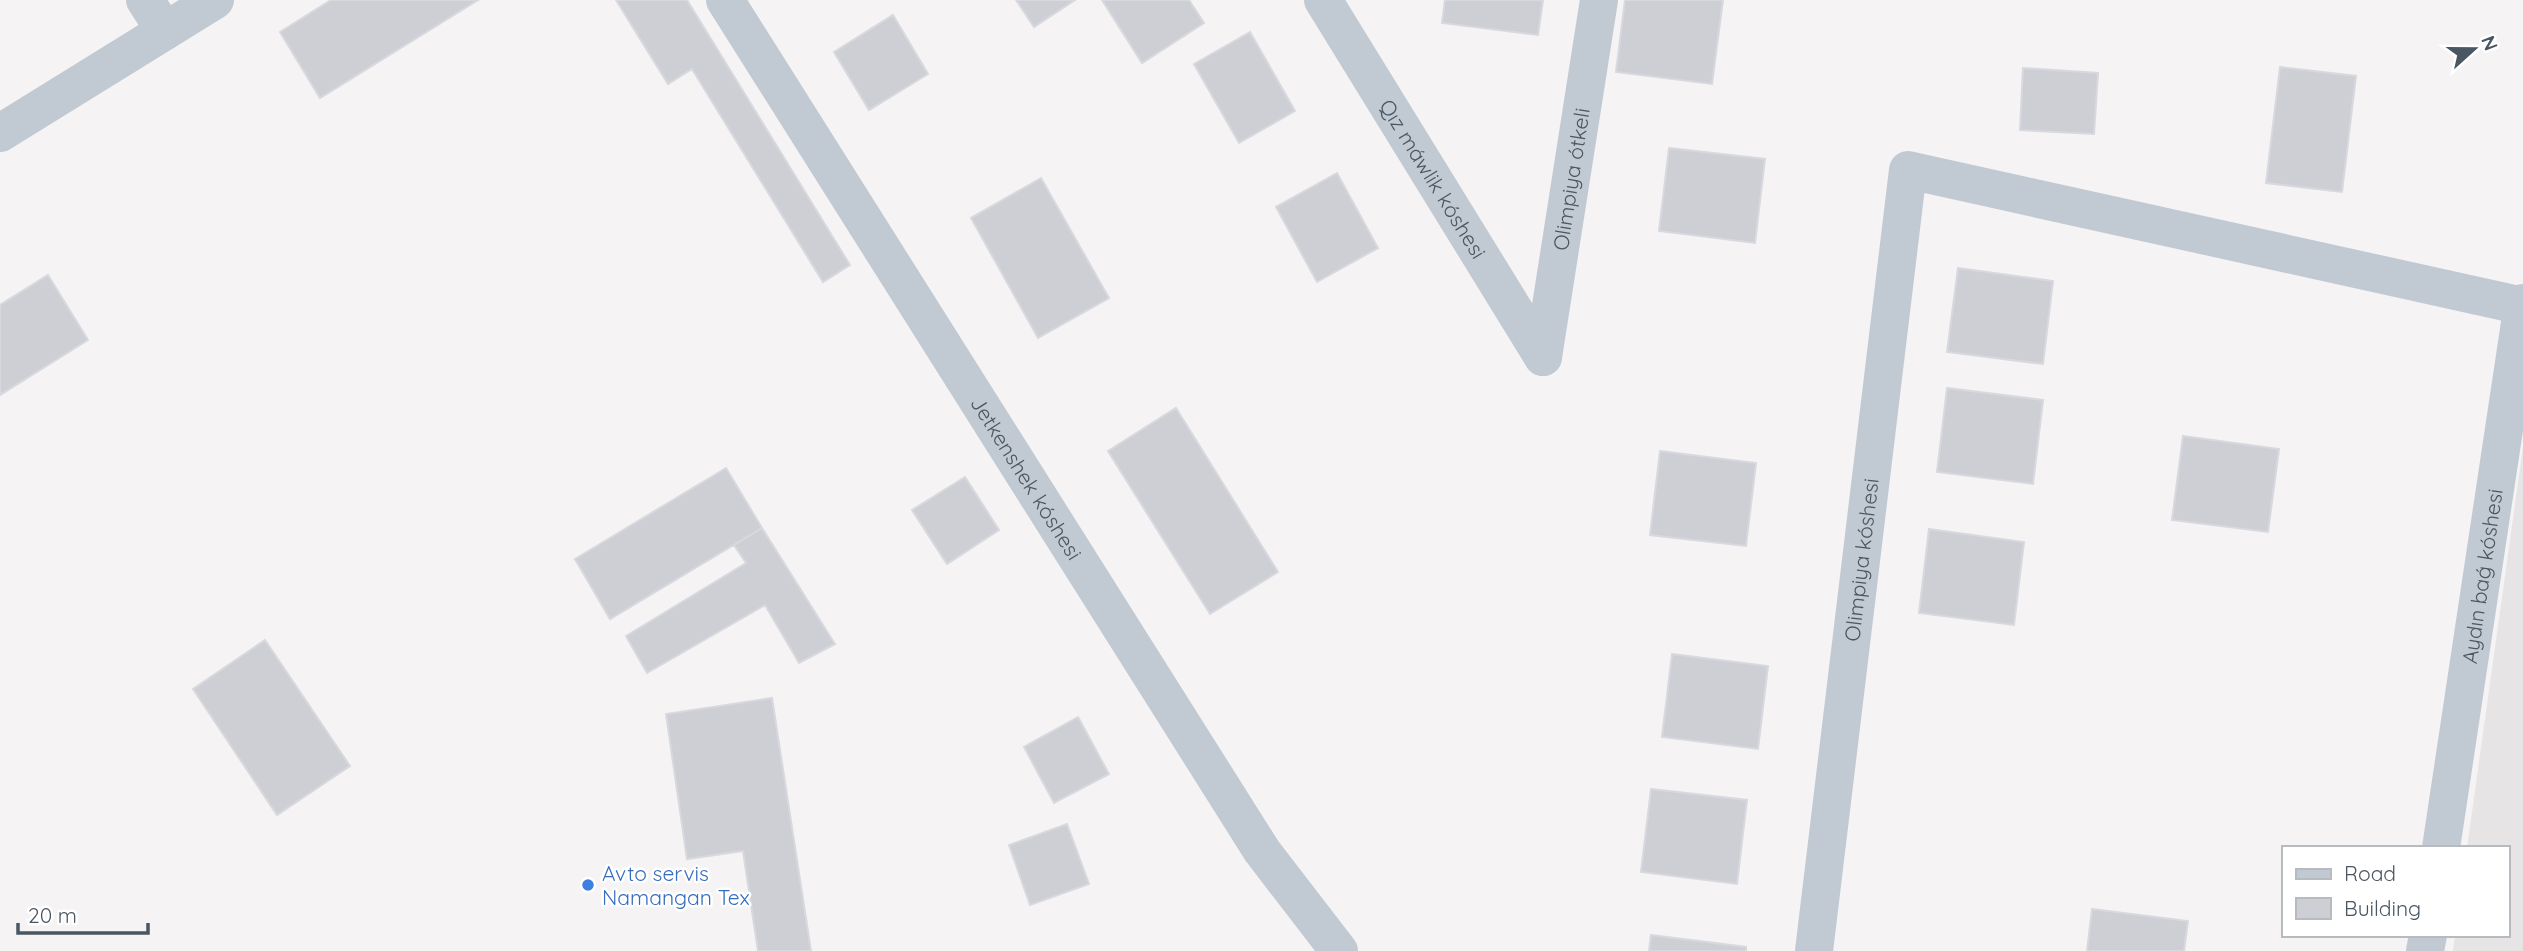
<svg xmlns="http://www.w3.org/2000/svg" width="2523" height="951" font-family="Quicksand,sans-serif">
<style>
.education{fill:#e6e4e5}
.building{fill:#cdcfd5;stroke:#d7d9de;stroke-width:2}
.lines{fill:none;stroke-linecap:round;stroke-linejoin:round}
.minor{stroke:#c1cad2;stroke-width:38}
.shop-dot{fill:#3f7fe0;stroke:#fff;stroke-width:2.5}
.labels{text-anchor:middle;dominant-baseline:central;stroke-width:5;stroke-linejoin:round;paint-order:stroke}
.street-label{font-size:21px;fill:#4a5661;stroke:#fff}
.shop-label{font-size:21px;fill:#366cbe;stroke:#fff;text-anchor:start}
</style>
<rect width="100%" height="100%" fill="#f5f3f3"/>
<path class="education" d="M2523,447v504h-70l2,-16h52v-87h-40z"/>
<path class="building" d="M331,0h147l-158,98 -40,-66z
M616,0h71l163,265 -27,17 -131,-213 -24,15z
M1016,0h59l-41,27z
M1102,0h87l15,23 -62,40z
M1445,0h98l-5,35 -96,-12z
M1625,0h98l-11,84 -96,-12z
M893,15l35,59 -59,36 -35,-58z
M1250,32l45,79 -56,32 -45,-79z
M2280,67l76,9 -14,116 -76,-9z
M2023,68l75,5 -4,61 -74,-4z
M1669,148l96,11 -10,84 -96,-12z
M1337,173l41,75 -61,34 -41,-75z
M1041,178l68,120 -71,40 -67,-120z
M1958,268l95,13 -10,83 -96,-12z
M48,275l40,65 -88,55v-90z
M1947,388l96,12 -10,84 -96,-12z
M1176,408l102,164 -68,42 -102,-163z
M2183,436l96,13 -11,83 -96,-12z
M1660,451l96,12 -10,83 -96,-11z
M726,468l36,60 -152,91 -35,-60z
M965,477l34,53 -52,34 -35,-54z
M762,528l73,116 -36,19 -34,-58 -118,68 -21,-37 120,-73 -12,-18z
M1929,529l95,13 -10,83 -95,-12z
M265,640l85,126 -73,49 -84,-126z
M1672,654l96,12 -10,83 -96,-12z
M772,698l39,253h-53l-15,-100 -56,8 -21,-145z
M1078,717l31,57 -55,29 -30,-56z
M1651,789l96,11 -10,84 -96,-12z
M1067,824l22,60 -59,21 -21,-60z
M2092,909l96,12 -4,30h-97z
M1651,935l95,12v4h-97z"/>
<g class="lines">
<g class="minor">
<path d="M145,0l20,31"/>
<path id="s1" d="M725,0l537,851 77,100"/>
<path id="s2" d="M1323,0l220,357"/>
<path d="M0,133l215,-133"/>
<path id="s3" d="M1543,357l56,-357"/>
<path id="s4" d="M2441,848l82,-545"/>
<path id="s5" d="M1814,951l94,-781 615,136"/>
<path d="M2425,951l3,-16"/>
</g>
</g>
<circle class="shop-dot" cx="588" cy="885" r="7"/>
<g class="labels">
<g class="street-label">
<text stroke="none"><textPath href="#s2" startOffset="210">Qız máwlik kóshesi</textPath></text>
<text stroke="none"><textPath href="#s3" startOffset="180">Olimpiya ótkeli</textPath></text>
<text stroke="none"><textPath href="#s1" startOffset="565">Jetkenshek kóshesi</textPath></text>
<text stroke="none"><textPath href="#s5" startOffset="394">Olimpiya kóshesi</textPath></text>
<text stroke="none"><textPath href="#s4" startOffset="275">Aydın baǵ kóshesi</textPath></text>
</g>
<g class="shop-label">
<text x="602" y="873">Avto servis<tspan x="602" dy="24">Namangan Tex</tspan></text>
</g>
</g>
<rect x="2282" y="846" width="228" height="91" fill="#ffffff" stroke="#b7bbc0" stroke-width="2"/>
<rect x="2296" y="869" width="35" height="10" fill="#c1cad2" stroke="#b7bbc0" stroke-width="2"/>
<text x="2344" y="881" font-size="21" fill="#4a5661">Road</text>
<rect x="2296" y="898" width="35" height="21" fill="#cdcfd5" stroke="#b7bbc0" stroke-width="2"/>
<text x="2344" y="916" font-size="21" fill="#4a5661">Building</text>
<g transform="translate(2474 49) rotate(69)" stroke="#ffffff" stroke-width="5" paint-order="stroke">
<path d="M0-5L12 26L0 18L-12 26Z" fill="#4a5661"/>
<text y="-10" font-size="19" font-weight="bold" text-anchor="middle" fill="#4a5661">N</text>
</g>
<path d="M18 923v10h130v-10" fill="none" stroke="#4a5661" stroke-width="3.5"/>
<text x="28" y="923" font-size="21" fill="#4a5661" stroke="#ffffff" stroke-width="5" paint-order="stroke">20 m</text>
</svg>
